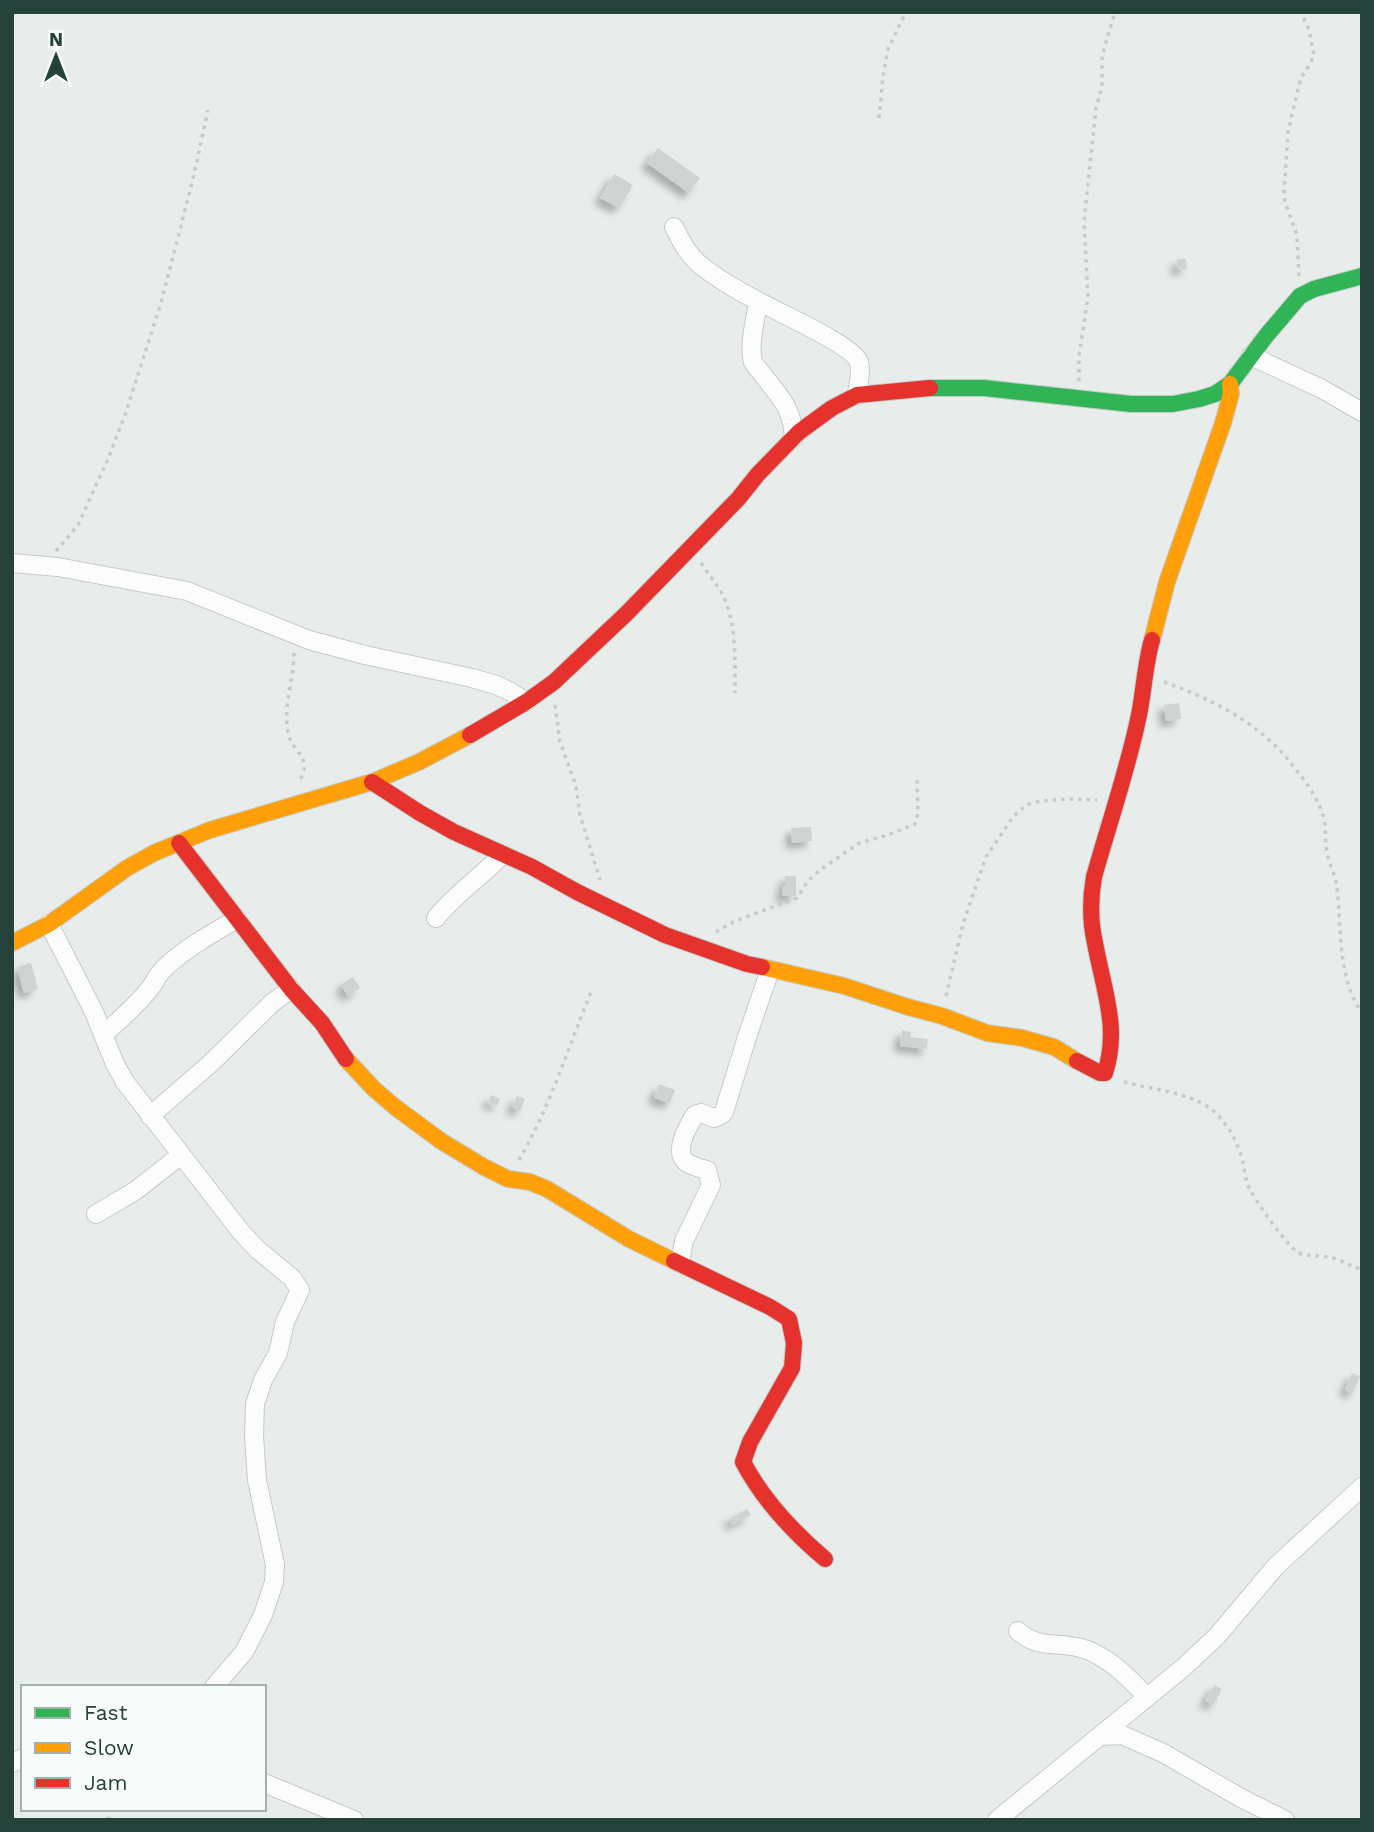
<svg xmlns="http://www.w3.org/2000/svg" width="1374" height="1832" font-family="'Work Sans',sans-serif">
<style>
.building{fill:#cfd4d2;filter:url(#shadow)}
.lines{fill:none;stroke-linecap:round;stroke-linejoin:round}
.street-casing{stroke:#c5cac8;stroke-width:20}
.fast-casing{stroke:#c3cbc8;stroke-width:18}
.slow-casing{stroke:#c3cbc8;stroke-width:18}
.jam-casing{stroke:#c3cbc8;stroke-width:18}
.path{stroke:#c3ccca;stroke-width:3.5;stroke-dasharray:3.5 5;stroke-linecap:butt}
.street{stroke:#fcfcfc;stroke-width:18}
.fast{stroke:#30b455;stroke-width:16}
.slow{stroke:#ff9f0a;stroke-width:16}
.jam{stroke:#e5322d;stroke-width:16}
</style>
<defs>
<filter id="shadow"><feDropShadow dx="-6" dy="6" stdDeviation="3.5" flood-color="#0004"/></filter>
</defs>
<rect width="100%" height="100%" fill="#e8edeb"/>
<path class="building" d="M658,148l42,30 -11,15 -42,-30z
M614,174l19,11 -14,23 -19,-10z
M1177,259h9l1,10h-10z
M1179,703l2,16 -15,2 -2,-16z
M811,827l1,14 -20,2 -1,-15z
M785,876h11v20h-14v-10h3z
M31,963l7,26 -14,4 -7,-26z
M353,977l7,11 -12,8 -7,-11z
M902,1030l9,2 -1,5 18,2 -1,10 -27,-3z
M659,1084l16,6 -5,13 -16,-5z
M491,1095l9,4 -3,7 -9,-4z
M517,1096l8,3 -5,12 -8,-4z
M1352,1373l8,3 -7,17 -8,-3z
M747,1509l4,6 -19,10 -3,-6z
M1214,1685l8,4 -9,16 -8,-4z"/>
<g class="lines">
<defs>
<path id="street" d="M674,227c7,14 13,26 24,36 15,13 42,29 60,38 19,11 95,44 101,61 3,10 -1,23 -2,33
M758,302c-2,16 -10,44 -5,60 2,4 7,9 10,13 18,24 28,30 31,62
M1251,356l71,33 40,23
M12,563l46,4 129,24 122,49 56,15 107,23 24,7 15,7 15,10
M436,918c19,-24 45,-41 66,-63
M49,924l45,88 21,52 10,18 116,150 17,18 34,28 8,12 -15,32 -7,31 -15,27 -8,24 -1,32 3,44 18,85 -1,17 -11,33 -19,37 -30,35
M104,1034c16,-14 33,-29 47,-47 3,-4 6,-10 9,-14 17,-20 54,-41 77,-54
M150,1116l61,-53 61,-60 19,-14
M96,1214l39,-23 46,-36
M680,1263l4,-22 27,-56 -4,-15c-7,-2 -16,-4 -21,-8 -13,-11 2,-36 9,-47l6,-2 13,5 7,-3 3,-3 23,-75 23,-67
M1018,1631c22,19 38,10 63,17 27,8 47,29 66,49
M1101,1736l21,-1 41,18 78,45 44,22
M12,1763l11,-5
M264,1783l90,37
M997,1820l187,-153 33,-31 59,-70 86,-79"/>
<path id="fast" d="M930,388h54l147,16h42l26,-5 16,-5 15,-10 36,-48 34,-40 14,-7 48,-13"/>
<path id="slow" d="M1152,640l15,-58 56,-159 8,-29 -1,-10
M12,943l37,-19 78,-56 27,-15 56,-23 162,-48 47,-20 51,-27
M762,967l82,19 64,21 34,9 45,17 35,5 32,9 23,14
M346,1059l28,30 21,18 46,34 43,26 24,12 22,3 17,7 82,50 45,22"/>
<path id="jam" d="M470,735l56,-33 28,-20 72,-68 112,-115 20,-25 41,-42 33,-24 25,-13 73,-7
M372,782l48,31 34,19 78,35 45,25 88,43 82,29 15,3
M179,843l112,146 31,34 24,36
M1077,1061l23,12h5c15,-45 -2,-85 -10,-130 -5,-22 -5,-44 -1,-66 15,-54 34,-108 45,-162 5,-25 6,-51 13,-75
M674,1261l96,46 19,12 5,24 -2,25 -42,74 -7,20c20,38 49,69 82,97"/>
</defs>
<use href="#street" class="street-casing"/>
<use href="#fast" class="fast-casing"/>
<use href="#slow" class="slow-casing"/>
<use href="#jam" class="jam-casing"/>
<path class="path" d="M879,118l4,-41 5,-28 18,-37
M1299,276l-2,-41 -12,-33 -1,-10 4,-60 8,-35 5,-19 10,-16 3,-7 -5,-25 -8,-18
M1079,381v-25l9,-59 -4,-76 12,-113 6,-21v-31l13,-44
M56,551l22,-26 30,-66 18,-47 35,-109 31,-120 16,-73
M701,563c7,11 16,21 22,32 14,31 12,65 12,98
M294,653c0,26 -11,53 -6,79 4,22 26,24 11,50
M1164,682c46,16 95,41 125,79 14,17 27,33 34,54 4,12 1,25 4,37 2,12 9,24 10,36 5,41 0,90 25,125
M555,705l5,37 16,44 4,29 20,65
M716,932l19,-11 62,-23 11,-17 12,-11 39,-27 29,-8 27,-11 3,-11 -1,-34
M946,996l17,-72 16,-47 7,-20 27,-40 13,-12 14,-4 28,-2 29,1
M1124,1082c29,8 62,9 87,27 15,12 26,31 31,50 2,9 3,18 6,26 4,12 42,65 51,68 11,4 22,2 33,5 10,2 19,9 30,11
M519,1160c31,-53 49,-112 72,-168
M108,1820l3,-11"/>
<use href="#street" class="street"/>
<use href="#fast" class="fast"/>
<use href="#slow" class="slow"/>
<use href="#jam" class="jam"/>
</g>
<rect width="1374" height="1832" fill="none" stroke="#24423a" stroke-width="28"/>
<rect x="21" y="1685" width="245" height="126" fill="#f7fbf9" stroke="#a3b1ad" stroke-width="2"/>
<rect x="35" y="1708" width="35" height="10" fill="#30b455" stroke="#a3b1ad" stroke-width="2"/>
<text x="84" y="1720" font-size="21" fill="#24423a">Fast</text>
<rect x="35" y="1743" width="35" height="10" fill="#ff9f0a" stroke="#a3b1ad" stroke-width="2"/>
<text x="84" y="1755" font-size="21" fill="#24423a">Slow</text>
<rect x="35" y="1778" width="35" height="10" fill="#e5322d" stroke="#a3b1ad" stroke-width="2"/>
<text x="84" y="1790" font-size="21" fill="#24423a">Jam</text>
<g transform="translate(56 56)" stroke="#f7fbf9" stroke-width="5" paint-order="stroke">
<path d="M0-5L12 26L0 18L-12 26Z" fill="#24423a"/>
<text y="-10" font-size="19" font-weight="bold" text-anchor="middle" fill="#24423a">N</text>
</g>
</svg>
